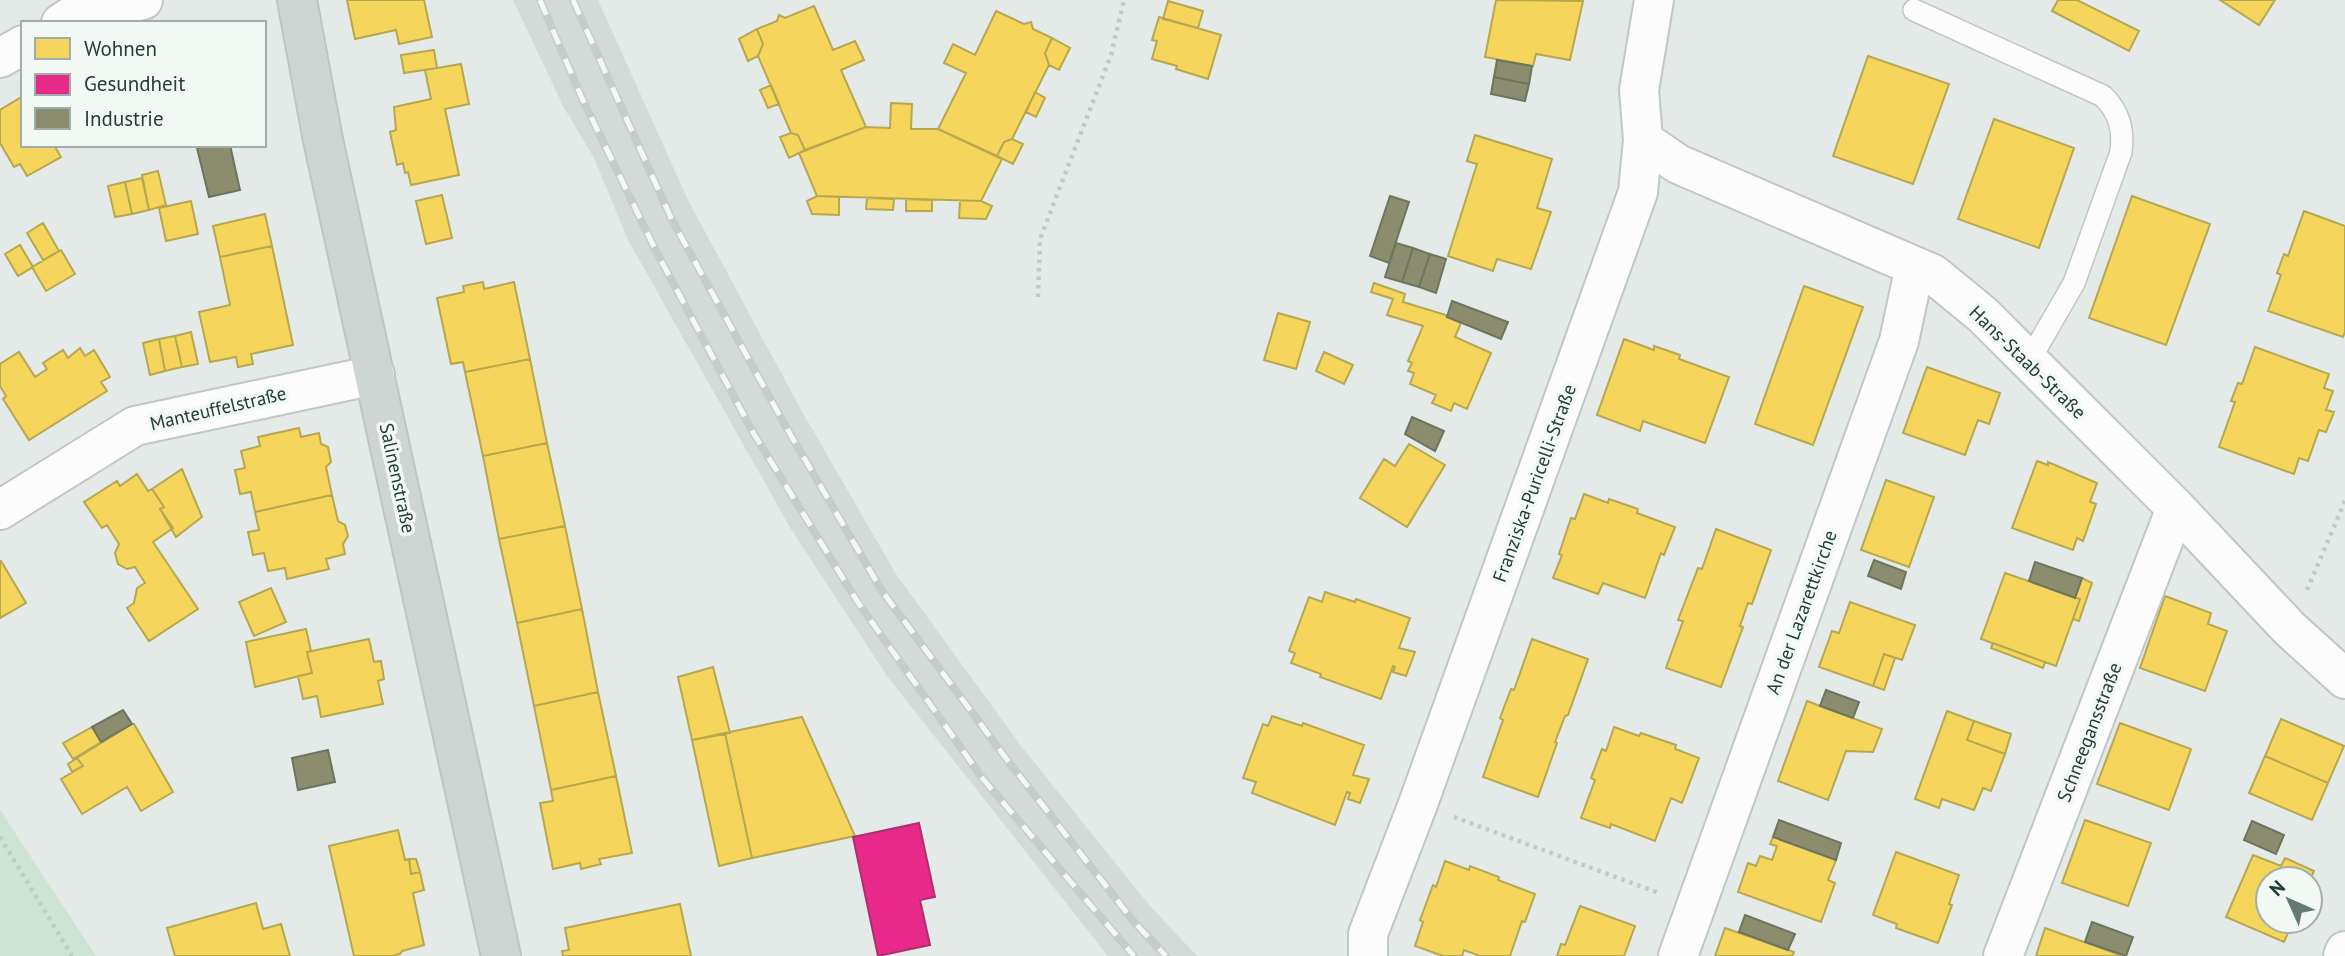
<svg xmlns="http://www.w3.org/2000/svg" width="2345" height="956" font-family="'PT Sans',sans-serif">
<style>
.built{fill:#d2dbd7}
.green{fill:#cde3d3}
.homes{fill:#f6d55c;stroke:#b6a850;stroke-width:2}
.health{fill:#e7298a;stroke:#ac2f70;stroke-width:2}
.industry{fill:#8c8c6e;stroke:#6c755d;stroke-width:2}
.lines{fill:none;stroke-linecap:round;stroke-linejoin:round}
.service-casing{stroke:#c1c7c4;stroke-width:24}
.minor-casing{stroke:#c1c7c4;stroke-width:42}
.primary-casing{stroke:#bcc6c2;stroke-width:42}
.path{stroke:#c1cac5;stroke-width:4.5;stroke-dasharray:3.5 5;stroke-linecap:butt}
.service{stroke:#fbfcfb;stroke-width:21}
.minor{stroke:#fbfcfb;stroke-width:38}
.primary{stroke:#cdd6d3;stroke-width:38}
.rail-casing{stroke:#c7cbc9;stroke-width:8}
.rail{stroke:#f2f9f5;stroke-width:5;stroke-dasharray:16;stroke-linecap:butt}
.labels{text-anchor:middle;dominant-baseline:central;stroke-width:7;stroke-linejoin:round;paint-order:stroke}
.street-label{font-size:19px;fill:#213e35;stroke:#f2f9f5}
</style>
<rect width="100%" height="100%" fill="#e4eae7"/>
<path class="built" d="M513,0h85l90,200 112,208 96,166 125,172 129,160 47,50h-89l-221,-280 -96,-147 -163,-289 -34,-82 -31,-52z"/>
<path class="green" d="M0,810l96,146h-96z"/>
<path class="homes" d="M347,0h77l8,37 -33,7 -3,-14 -41,9z
M1496,0l87,1 -13,59 -34,-6 -3,12 -48,-9z
M2058,0h19l62,31 -10,20 -77,-40z
M2220,0h55l-16,25z
M1168,1l35,10 -5,17 -35,-9z
M814,6l19,44 22,-9 9,19 -23,10 25,57 -61,23 -7,-15 -7,-2 -33,-77 5,-12 -6,-15 20,-8 2,-6 6,3z
M996,11l28,13 7,-2 2,7 19,9 -7,15 4,12 -37,74 -8,3 -7,14 -59,-27 28,-56 -22,-10 9,-19 22,11z
M1159,17l62,18 -13,44 -32,-10 1,-3 -25,-7 5,-18 -5,-1z
M757,29l6,15 -5,12 -10,5 -9,-22z
M1052,38l18,10 -11,22 -10,-5 -4,-12z
M434,50l3,18 -33,5 -3,-18z
M1868,56l81,28 -36,100 -80,-28z
M461,64l8,40 -24,5 14,66 -48,10 -3,-13 -3,1 -2,-10 -6,2 -7,-33 6,-2 -2,-23 37,-8 -6,-29z
M771,85l8,19 -11,4 -8,-18z
M1035,92l10,6 -9,19 -10,-5z
M23,96v49h31l7,12 -34,19 -7,-12 -6,3 -14,-24v-33z
M891,103l21,1 -1,25h27l64,30 -21,42 -164,-5 -18,-43 67,-26 24,1z
M1994,119l80,29 -35,100 -81,-29z
M791,133l7,2 7,15 -16,8 -9,-21z
M1475,135l77,24 -15,49 14,4 -20,57 -34,-10 -4,12 -45,-15 29,-92 -10,-3z
M1012,139l11,5 -10,20 -16,-8 7,-14z
M158,171l8,34 -17,5 -7,-35z
M142,178l7,32 -17,4 -7,-32z
M125,182l7,32 -17,3 -7,-31z
M442,195l10,43 -26,6 -10,-43z
M817,196l22,1v18l-27,-1 -5,-13z
M2132,196l78,28 -44,121 -77,-27z
M867,198l27,1 -1,11 -27,-1z
M906,199l26,1v11h-26z
M191,201l7,33 -32,7 -7,-33z
M960,201h21l11,5 -6,13 -27,-1z
M2304,211l41,15v106l-2,5 -75,-26 13,-36 -4,-2 7,-19 4,2z
M265,214l7,32 -52,11 -7,-31z
M43,223l16,28 -16,9 -16,-27z
M20,245l13,22 -15,9 -13,-22z
M272,246l21,99 -42,9 2,10 -15,3 -2,-10 -26,5 -11,-50 31,-7 -10,-48z
M61,250l14,24 -29,17 -14,-24z
M483,282l1,7 30,-7 16,77 -65,13 -2,-10 -12,2 -14,-66 27,-6 -1,-6z
M1374,283l31,11 -2,8 43,13 1,2 14,6 -6,14 36,16 -24,56 -13,-6 -3,8 -19,-8 4,-8 -26,-11 4,-11 -6,-2 4,-8 -4,-2 15,-35 -36,-11 6,-16 -22,-7z
M1804,286l59,21 -50,138 -58,-21z
M1278,313l32,9 -14,47 -32,-9z
M191,332l7,32 -16,3 -7,-31z
M175,336l7,31 -17,4 -6,-32z
M159,339l6,32 -15,4 -7,-32z
M1624,339l30,11v-4l26,9 -1,4 50,18 -24,66 -62,-22 -3,10 -43,-16z
M2255,347l74,27 -5,14 9,3 -7,19 8,2 -8,20 -7,-2 -11,31 -9,-3 -5,16 -75,-27 16,-45 -4,-1 7,-18 4,1z
M80,348l5,8 9,-6 16,27 -9,5 6,9 -78,49 -26,-41 3,-3 -6,-10v-22l19,-12 16,25 12,-8 -4,-6 20,-13 5,8z
M1324,352l29,13 -9,19 -28,-13z
M530,359l17,84 -64,13 -18,-84z
M1927,367l73,26 -11,31 -11,-4 -13,35 -62,-22z
M299,428l2,9 18,-4 2,11 7,3 3,15 -5,5 6,28 -77,17 -4,-20 -11,2 -5,-24 10,-2 -4,-17 19,-5 -2,-9z
M547,443l18,83 -66,13 -16,-83z
M1409,444l36,21 -38,62 -47,-29 24,-39 11,7z
M2037,461l11,4v-3l49,21 -7,19 6,2 -13,37 -6,-3 -4,12 -61,-22z
M182,469l20,48 -26,20 -16,-28 4,-2 -12,-18z
M137,474l11,17 4,-2 12,18 -4,2 13,19 -20,14 45,67 -49,32 -22,-33 7,-5 3,-15 8,-5 -10,-16 -8,2 -9,-5 -3,-11 4,-9 -12,-19 -5,3 -18,-26 33,-21 3,5z
M1886,480l48,17 -25,70 -48,-17z
M1584,494l24,9 1,-4 29,10 -1,4 38,14 -11,28 -3,-2 -16,45 -42,-15 -5,11 -45,-16 9,-23 -3,-1 12,-36 4,1z
M332,495l6,26 7,4 3,11 -5,8 2,10 -19,5 3,10 -42,10 -2,-11 -17,3 -4,-18 -11,2 -5,-23 11,-2 -4,-18z
M565,526l17,83 -65,14 -18,-84z
M1716,529l55,21 -19,54 -4,-1 -8,23 3,1 -22,60 -55,-19 17,-47 -5,-1 20,-52 4,1z
M1,561l25,42 -26,15v-56z
M2005,573l75,26 -24,67 -75,-27z
M2082,578l10,5 -13,38 -6,-2 7,-20 -5,-1z
M271,588l15,34 -32,14 -15,-34z
M1325,592l30,10 1,-3 54,19 -11,30 16,4 -9,24 -13,-4 2,-5 -2,-1 -12,33 -61,-22 1,-3 -30,-11 4,-10 -6,-2 20,-54 13,5z
M2165,596l46,17 -3,11 19,7 -22,60 -65,-23z
M1850,602l65,23 -13,35 -18,-6 -11,32 -54,-19 13,-36 7,2z
M582,609l16,83 -64,14 -17,-83z
M306,629l5,22 -4,1 5,21 -57,14 -9,-45z
M369,639l5,23 7,-1 3,18 -6,2 5,23 -62,13 -4,-21 -14,3 -5,-23 14,-3 -5,-21z
M1532,639l56,20 -20,56 -3,1 -10,26 2,1 -19,54 -55,-20 20,-57 -3,-2 11,-29 3,1z
M1993,643l52,19 -2,6 -52,-20z
M1884,654l11,4 -11,32 -11,-4z
M713,667l17,66 -38,7 -14,-63z
M598,692l18,84 -65,14 -17,-84z
M1807,701l75,28 -9,23 -27,-1 -18,49 -50,-19z
M1947,711l27,10 -7,19 38,14 -14,37 -8,-3 -9,22 -32,-11 -3,9 -24,-9z
M1272,716l30,10 1,-3 61,22 -11,30 16,4 -9,24 -12,-4 2,-6 -3,-1 -12,33 -83,-32 4,-11 -13,-4 20,-54 5,2z
M802,717l53,119 -103,22 -27,-125z
M2281,719l63,27 -16,37 -63,-27z
M1974,721l37,13 -6,20 -38,-14z
M2120,723l71,26 -22,61 -72,-26z
M132,724h2l39,68 -32,19 -14,-24 -45,27 -21,-35 22,-13 -6,-8z
M92,727l9,15 -28,17 -10,-16z
M1614,727l25,9 2,-3 35,12 -1,4 24,9 -17,45 -11,-5 -16,43 -44,-17 -1,4 -29,-10 14,-38 -4,-2 11,-29 4,2z
M725,733l27,125 -33,8 -27,-126z
M2265,756l63,27 -16,37 -63,-27z
M77,758l6,8 -11,6 -4,-8z
M616,776l16,77 -33,6 2,5 -20,5 -1,-6 -27,6 -13,-66 13,-2 -2,-11z
M2085,820l66,23 -23,63 -66,-23z
M398,830l7,30 4,-1 2,15 9,-2 4,18 -11,3 11,52 -22,6 -2,3 -8,2h-38l-25,-110z
M1773,837l63,23 -8,20 7,3 -14,39 -83,-30 10,-29 8,3 4,-10 12,4 5,-14 -7,-2z
M1896,852l63,23 -10,29 3,1 -14,38 -42,-15 1,-4 -24,-9z
M2253,855l28,11 4,-8 29,13 -4,9 -42,-1v42h25l-9,21 -58,-25z
M409,859h7l4,13 -9,2z
M1445,861l24,9 1,-4 29,11 -1,3 37,14 -10,28 -3,-1 -12,35h-30l-16,-6 -2,6h-19l-28,-10 8,-24 -3,-2 13,-35 3,2z
M256,903l7,26 18,-5 9,32h-115l-8,-28z
M680,904l11,52h-128l-1,-5 7,-1 -4,-22z
M1580,906l55,20 -11,30h-67l4,-12 4,1z
M1725,928l69,24 -2,4h-77z
M2045,928l75,27v1h-84z"/>
<path class="health" d="M919,823l16,74 -15,3 10,45 -52,11 -25,-119z"/>
<path class="industry" d="M1497,60l35,6 -3,18 -35,-7z
M1494,77l35,7 -4,17 -34,-7z
M210,145h20l10,45 -31,7 -12,-49z
M1390,196l19,6 -20,61 -19,-7z
M1396,243l17,5 -11,34 -17,-5z
M1413,248l17,6 -11,33 -17,-5z
M1430,254l16,5 -10,34 -17,-6z
M1452,301l56,21 -7,17 -54,-22z
M1412,417l32,14 -9,20 -30,-17z
M1874,560l32,12 -5,17 -33,-13z
M2035,562l47,16 -7,20 -46,-17z
M1826,690l33,12 -6,16 -33,-12z
M123,710l9,14 -31,18 -9,-15z
M328,750l7,32 -37,8 -6,-32z
M1779,820l62,23 -5,17 -63,-23z
M2252,821l32,14 -8,19 -32,-14z
M1745,915l50,19 -7,16 -49,-18z
M2092,922l41,15 -7,19 -41,-14z"/>
<g class="lines">
<defs>
<path id="service" d="M1914,10l189,86c16,16 21,33 18,56l-47,131 -45,78"/>
<path id="minor" d="M61,23l11,-7 71,-16
M0,58l23,-13
M1643,140l35,24 255,110 50,41 193,193 114,121 55,50
M0,510l135,-84 240,-51
M1368,956v-22l50,-130 220,-612 5,-52 -4,-50 15,-90
M1678,956l221,-615 16,-75
M2003,956l173,-448
M2343,956l2,-5"/>
<path id="primary" d="M297,0l26,140 178,816"/>
</defs>
<use href="#service" class="service-casing"/>
<use href="#minor" class="minor-casing"/>
<use href="#primary" class="primary-casing"/>
<path class="path" d="M1038,297l2,-58 71,-184 13,-55
M2307,590l38,-89
M1454,817l205,76
M0,837l72,119"/>
<use href="#service" class="service"/>
<use href="#minor" class="minor"/>
<use href="#primary" class="primary"/>
<defs>
<path id="rail" d="M540,0l41,96 76,157 97,181 103,167 126,178 151,177
M573,0l99,220 114,207 96,164 126,170 127,162 31,33"/>
</defs>
<use href="#rail" class="rail-casing"/>
<use href="#rail" class="rail"/>
</g>
<g class="labels">
<g class="street-label">
<text transform="translate(2028 362) rotate(44)">Hans-Staab-Straße</text>
<text transform="translate(218 408) rotate(-13)">Manteuffelstraße</text>
<text transform="translate(398 478) rotate(78)">Salinenstraße</text>
<text transform="translate(1534 483) rotate(-70)">Franziska-Puricelli-Straße</text>
<text transform="translate(1801 612) rotate(-70)">An der Lazarettkirche</text>
<text transform="translate(2089 732) rotate(-69)">Schneegansstraße</text>
</g>
</g>
<rect x="21" y="21" width="245" height="126" fill="#f2f9f5" stroke="#9eaea8" stroke-width="2"/>
<rect x="35" y="38" width="35" height="21" fill="#f6d55c" stroke="#9eaea8" stroke-width="2"/>
<text x="84" y="56" font-size="21" fill="#213e35">Wohnen</text>
<rect x="35" y="74" width="35" height="21" fill="#e7298a" stroke="#9eaea8" stroke-width="2"/>
<text x="84" y="91" font-size="21" fill="#213e35">Gesundheit</text>
<rect x="35" y="108" width="35" height="21" fill="#8c8c6e" stroke="#9eaea8" stroke-width="2"/>
<text x="84" y="126" font-size="21" fill="#213e35">Industrie</text>
<g transform="translate(2289 900) rotate(315)"><circle r="33" fill="#f2f9f5" stroke="#9eaea8" stroke-width="2"/>
<path d="M0-5L12 26L0 18L-12 26Z" fill="#657a73"/>
<text y="-10" font-size="19" font-weight="bold" text-anchor="middle" fill="#213e35">N</text>
</g>
</svg>
